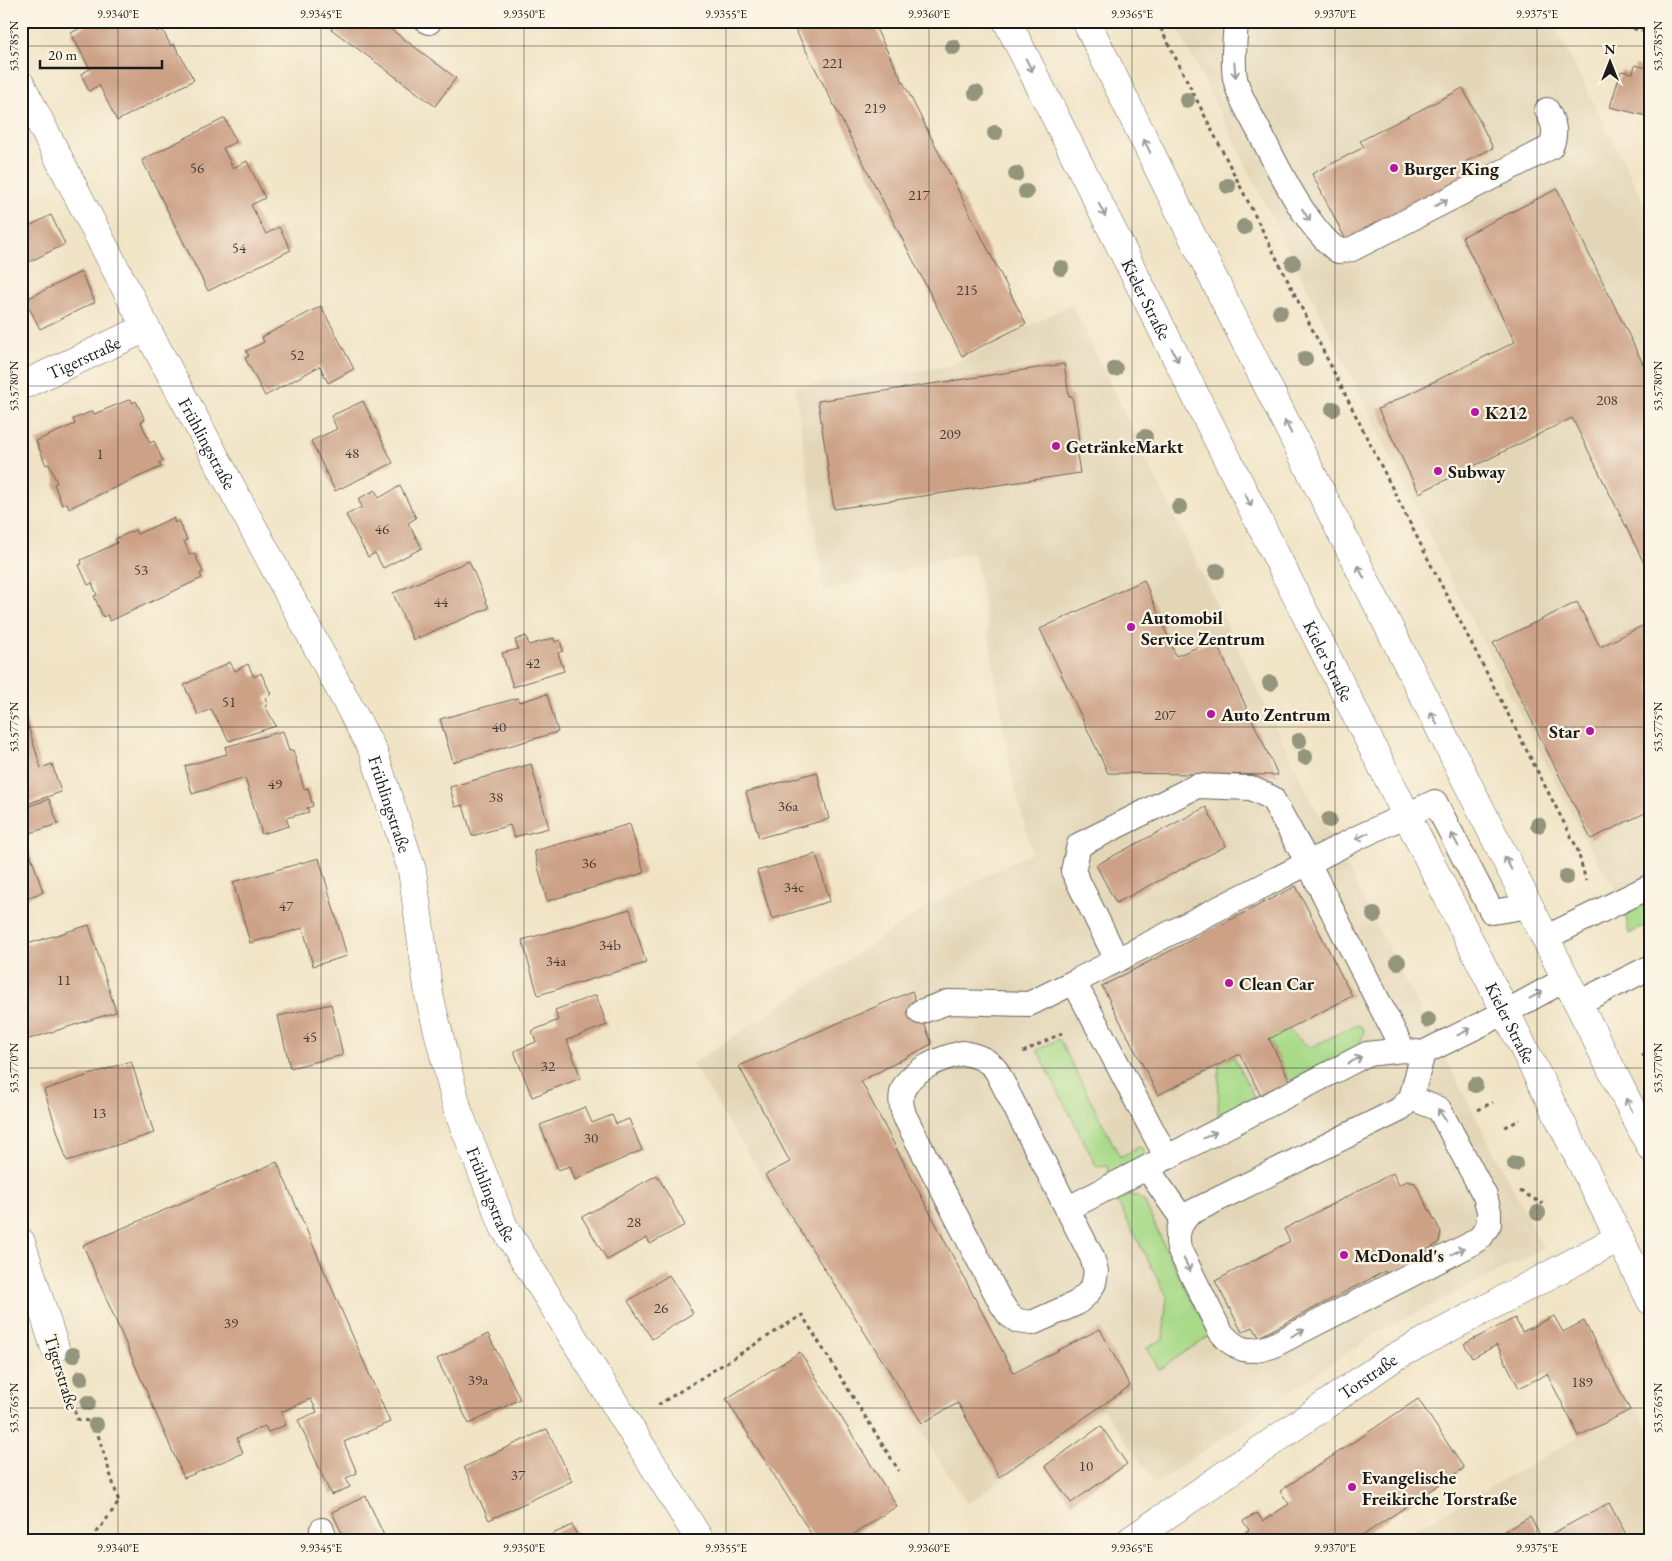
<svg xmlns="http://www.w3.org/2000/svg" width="1672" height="1561" font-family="'EB Garamond',serif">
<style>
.built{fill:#e3d6b7}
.green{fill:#a8da89;stroke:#627b52}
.building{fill:#cca186}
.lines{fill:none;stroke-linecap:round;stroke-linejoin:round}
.lane-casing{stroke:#676258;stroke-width:26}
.street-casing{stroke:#676258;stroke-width:29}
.primary-casing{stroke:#676258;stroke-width:29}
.path{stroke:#676258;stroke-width:3;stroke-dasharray:4 4;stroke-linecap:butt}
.lane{stroke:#fff;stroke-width:24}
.street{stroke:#fff;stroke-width:28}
.primary{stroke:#fff;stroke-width:28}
.tree{fill:#93957b}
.oneway{stroke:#999}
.ticks{fill:none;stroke:#1c1c1c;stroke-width:1;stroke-opacity:0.45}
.poi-dot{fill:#b5179e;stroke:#fcf5e5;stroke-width:2}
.labels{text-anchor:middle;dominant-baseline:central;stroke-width:4.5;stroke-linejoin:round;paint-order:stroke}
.number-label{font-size:15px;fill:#483d36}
.poi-label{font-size:18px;font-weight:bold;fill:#1c1c1c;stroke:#fcf5e5;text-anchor:start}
.street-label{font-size:18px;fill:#1c1c1c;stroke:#fcf5e5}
.neatline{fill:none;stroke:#1c1c1c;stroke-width:2}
.ticks-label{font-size:12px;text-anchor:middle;fill:#1c1c1c}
</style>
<rect width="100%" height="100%" fill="#fcf5e5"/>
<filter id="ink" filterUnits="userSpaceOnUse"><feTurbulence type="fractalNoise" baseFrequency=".02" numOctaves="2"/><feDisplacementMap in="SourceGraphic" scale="10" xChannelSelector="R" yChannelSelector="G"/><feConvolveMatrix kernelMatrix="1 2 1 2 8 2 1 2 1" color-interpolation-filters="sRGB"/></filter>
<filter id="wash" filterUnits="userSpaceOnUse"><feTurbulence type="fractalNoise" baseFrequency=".0096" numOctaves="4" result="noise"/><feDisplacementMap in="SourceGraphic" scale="20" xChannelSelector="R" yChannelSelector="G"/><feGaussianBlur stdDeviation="1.12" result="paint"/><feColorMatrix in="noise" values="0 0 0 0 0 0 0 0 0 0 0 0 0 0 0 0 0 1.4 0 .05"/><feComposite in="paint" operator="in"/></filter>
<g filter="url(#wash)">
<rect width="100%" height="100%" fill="#f1e4c6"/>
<path class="built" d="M1174,21h378l99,195v661l-33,16 -32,-52 -134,-259 -82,-168z
M1072,304l226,469 246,476 -166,83 -222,151 -53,-74 -136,95 -275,-440 239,-159 101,-53 -21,-80 -30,-183 -7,-37 -150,39 -29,-205 151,-19z
M1636,1406l15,28v106h-256z"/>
<path class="green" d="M1651,893v20l-5,3 4,7 -21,11 -3,-17 1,-10z
M1355,1025l6,1 3,6 -4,11 -4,4 -66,34 -21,-42 18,-10 23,19z
M1059,1039l61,118 19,-10 5,2v6l-4,5 -34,17 3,-7 -2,-4 -10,1 -60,-117z
M1234,1057l21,42 -37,20 1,-55z
M1131,1195l6,1 7,5 26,57 40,77 -51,35 -12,-22 16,-9 4,-43 -50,-95 10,-5z"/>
<g id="blocks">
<path class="building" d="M94,21h57l6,11 5,-3 9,17 3,-2 20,36 -77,41 -18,-36 -10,6 -8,-17 9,-5 -19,-36z
M336,21h44l76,57 -21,28 -104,-77z
M791,21h81l154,303 -64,32z
M1635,65l16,4v48l-41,-10 11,-36 12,2z
M1463,88l30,60 -30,15 7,13 -124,64 -34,-66 52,-27 -4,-6z
M225,118l11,24 -13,6 10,20 14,-7 18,37 -14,7 15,29 13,-7 12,23 -83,41 -66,-131z
M1557,189l94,191v197l-79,-159 -153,75 -41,-84 137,-67 -53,-105z
M51,215l14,29 -44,22v-36z
M81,272l14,30 -55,27 -15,-29z
M321,306l33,63 -26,14 -8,-17 -55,30 -20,-38 4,-2 -3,-5 18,-9 -2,-5z
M1064,364l5,32h3l5,29 2,15 -4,1 5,32 -246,36 -16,-108z
M131,399l2,4 3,-2 9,19 -4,2 9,21 4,-2 9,20 -4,2 2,4 -92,41 -2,-5 -5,2 -8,-21 3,-1 -8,-19 -3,1 -10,-24 39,-17 -2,-5 20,-8 1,3z
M363,401l30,62 -58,28 -24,-50 26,-12 -6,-13z
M400,486l16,32 -8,5 14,25 -39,20 -8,-15 -7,4 -22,-42 16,-8 -4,-8 17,-9 4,8z
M173,518l2,5 3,-3 9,20 -3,1 6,14 4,-2 9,19 -3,2 2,4 -92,43 -3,-6 -4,2 -9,-21 3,-1 -5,-12 -4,2 -9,-20 3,-1 -1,-4 36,-17 -2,-4 20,-9 2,4z
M469,561l20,47 -76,32 -20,-47z
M1144,580l32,76 39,-16 63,135 -170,-2 -68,-144z
M1577,602l23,45 44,-22 7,14v171l-60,29 -98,-196z
M526,636l3,9 25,-7 1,4 5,-2 3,11 -5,2 6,18 -51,16 -11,-34 16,-4 -3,-9z
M230,662l5,9 13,-7 6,13 7,-4 10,21 -6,4 3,6 -3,2 11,20 -47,15 -18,-32 -13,6 -14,-30z
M547,694l11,38 -105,30 -13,-43 78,-21 1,4z
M21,710h2l18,58 11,-4 9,28 -40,14z
M283,731l6,20 4,-1 11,39 4,-1 5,18 -6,2 2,4 -23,6 3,8 -27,8 -17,-56 -53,16 -7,-28 42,-12 -2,-7z
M531,764l18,64 -35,9 -4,-12 -38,11 -9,-31 -8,2 -5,-20z
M817,772l12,47 -70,19 -13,-46z
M49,799l9,25 -34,11 19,57 -22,8v-91z
M1206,807l20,39 -110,57 -20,-38z
M630,824l14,49 -97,28 -13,-50z
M816,854l14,47 -58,18 -15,-48z
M319,858l28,98 -34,10 -10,-38 -53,15 -17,-61z
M1296,886l56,110 -83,43 21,42 -29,15 -21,-42 -82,41 -56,-109z
M630,909l16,54 -108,32 -16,-55z
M89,925l27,87 -90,28 -5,-15v-79z
M1651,931v17l-7,-13z
M912,991l20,53 -71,37 153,292 86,-44 30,57 -131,91 -41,-74 -36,20 -157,-248 25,-13 -51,-96z
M596,995l11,30 -40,15 14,38 -49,19 -18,-46 22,-9 -4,-11 26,-11 -3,-10z
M331,1004l12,51 -53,13 -12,-52z
M131,1061l23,72 -87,28 -23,-71z
M585,1107l7,16 20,-8 4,9 13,-5 13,31 -67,30 -5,-14 -12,4 -18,-45z
M277,1162l113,260 -46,20 13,31 -11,5 4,9 -19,8 -33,-75 19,-8 -6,-13 -30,13 5,13 -18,7 -3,-6 -28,12 6,15 -59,25 -101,-233z
M1393,1173l6,12 8,-4 8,2 26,49 -2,11 -17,10 2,3 -37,19 -2,-4 -126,66 -6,-10 -11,5 -27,-51 75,-40 -6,-12z
M657,1175l28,50 -35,19 -3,-6 -40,22 -25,-43z
M669,1275l24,38 -41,26 -24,-38z
M1554,1316l9,16 21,-11 46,89 -51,26 -32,-62 -28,14 -22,-43 -25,13 -8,-14 51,-26 7,14z
M488,1334l32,65 -51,25 -32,-65z
M800,1352l97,154 -52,34h-30l-89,-141z
M1418,1399l46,69 -108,72h-122l15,-10 -6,-9 14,-8 6,8 26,-17 -9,-13z
M1101,1426l26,38 -56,39 -26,-37z
M547,1429l25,52 -83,39 -25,-53z
M366,1496l20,44h-41l-13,-28z
M1609,1503l20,37h-140l41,-23 12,22z
M572,1525l7,15h-39z"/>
</g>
</g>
<g filter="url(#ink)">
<use href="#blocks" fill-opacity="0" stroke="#676258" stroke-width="1"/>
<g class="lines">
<defs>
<path id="lane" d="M427,21l2,1
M1236,21c-1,19 -4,39 -1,57 4,19 15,36 24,53 19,37 46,95 79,120l14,-2 199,-102c6,-15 3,-23 -4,-37
M1545,938l106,-52
M1117,960l-44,-89 6,-26 118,-59 54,2 21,10 36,65 95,187
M1578,1003l73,-36
M920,1012l28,-10 81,2 45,-22
M963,1053c13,2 25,6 33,17l96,187 4,14 -2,12 -6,10 -11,10 -45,20 -14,-2 -9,-6 -8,-12 -96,-186c-3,-8 -5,-16 -3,-24 5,-22 41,-36 61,-40z
M1411,1098l28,11 46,87 4,15v13l-8,13 -12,8 -197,101c-24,8 -36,5 -52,-15l-41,-82c-3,-16 0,-25 11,-36l209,-103 12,-12 12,-45
M1167,1158l-93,-176 287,-146 74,-34 57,110 38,-6
M1147,1168l36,52
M1067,1209l300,-155 36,-4 20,3 83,-41 60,-33
M322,1530l4,10"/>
<g id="street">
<path id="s1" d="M21,85l125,243 227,423 39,119 17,125 29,116 46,116 196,313"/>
<path id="s2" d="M21,386l125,-58"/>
<path d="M21,1242l34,106"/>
<path id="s3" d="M1131,1540l262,-182 226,-120"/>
</g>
<g id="primary">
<path id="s4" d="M1007,21l644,1280"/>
<path d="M1086,21l83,169 482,958"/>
</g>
</defs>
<use href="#lane" class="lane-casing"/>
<use href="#street" class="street-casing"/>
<use href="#primary" class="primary-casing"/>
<path class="path" d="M1157,21l272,540 148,287 9,33
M1602,21l49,12
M1646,1006l5,9
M1023,1052l39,-19
M1642,1056l9,-5
M1478,1110l15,-8
M1505,1127l15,-7
M1520,1191l23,13
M65,1380l12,39 17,3 25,80 -22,30 2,8
M658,1405l144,-90 97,156"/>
<use href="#lane" class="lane"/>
<use href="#street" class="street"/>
<use href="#primary" class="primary"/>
</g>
<g class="tree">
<circle cx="953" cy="47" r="8"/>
<circle cx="976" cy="93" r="8"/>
<circle cx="1187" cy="100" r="8"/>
<circle cx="995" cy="133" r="8"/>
<circle cx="1016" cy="174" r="8"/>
<circle cx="1228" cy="186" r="8"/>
<circle cx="1026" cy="192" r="8"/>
<circle cx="1244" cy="227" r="8"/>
<circle cx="1293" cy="263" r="8"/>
<circle cx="1061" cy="268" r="8"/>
<circle cx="1280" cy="312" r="8"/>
<circle cx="1305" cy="359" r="8"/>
<circle cx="1115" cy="369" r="8"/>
<circle cx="1333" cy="409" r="8"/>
<circle cx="1145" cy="437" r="8"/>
<circle cx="1179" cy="507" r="8"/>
<circle cx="1217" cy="571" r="8"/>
<circle cx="1270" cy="683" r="8"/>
<circle cx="1299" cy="741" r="8"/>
<circle cx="1305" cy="757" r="8"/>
<circle cx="1329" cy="820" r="8"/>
<circle cx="1538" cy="825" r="8"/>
<circle cx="1566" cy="877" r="8"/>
<circle cx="1374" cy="915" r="8"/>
<circle cx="1398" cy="962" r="8"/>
<circle cx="1428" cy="1020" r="8"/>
<circle cx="1475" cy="1085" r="8"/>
<circle cx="1515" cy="1164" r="8"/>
<circle cx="1538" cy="1213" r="8"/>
<circle cx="73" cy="1355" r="8"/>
<circle cx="81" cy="1378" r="8"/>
<circle cx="88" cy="1403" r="8"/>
<circle cx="96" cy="1425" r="8"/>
</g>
<defs><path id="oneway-shaft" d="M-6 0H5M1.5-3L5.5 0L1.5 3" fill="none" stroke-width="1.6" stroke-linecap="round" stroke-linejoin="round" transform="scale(1.25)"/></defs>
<g class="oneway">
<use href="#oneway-shaft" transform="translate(1029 65) rotate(63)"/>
<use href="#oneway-shaft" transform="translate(1235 70) rotate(85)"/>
<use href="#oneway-shaft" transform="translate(1147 146) rotate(-116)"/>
<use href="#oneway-shaft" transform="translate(1441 203) rotate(-27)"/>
<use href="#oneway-shaft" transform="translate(1102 210) rotate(63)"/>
<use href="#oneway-shaft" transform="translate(1306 215) rotate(58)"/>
<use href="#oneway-shaft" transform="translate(1175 355) rotate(63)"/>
<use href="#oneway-shaft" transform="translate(1288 427) rotate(-117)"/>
<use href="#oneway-shaft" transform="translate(1248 500) rotate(63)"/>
<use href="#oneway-shaft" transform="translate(1361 572) rotate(-117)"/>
<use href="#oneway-shaft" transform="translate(1434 718) rotate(-117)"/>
<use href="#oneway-shaft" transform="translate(1362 836) rotate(153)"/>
<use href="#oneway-shaft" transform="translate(1455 840) rotate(-118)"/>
<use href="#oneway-shaft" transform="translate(1508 863) rotate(-117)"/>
<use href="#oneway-shaft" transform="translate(1536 995) rotate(-28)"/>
<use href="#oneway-shaft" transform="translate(1464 1032) rotate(-26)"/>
<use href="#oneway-shaft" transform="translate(1355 1060) rotate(-27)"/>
<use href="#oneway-shaft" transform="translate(1629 1105) rotate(-117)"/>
<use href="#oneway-shaft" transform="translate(1442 1115) rotate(-124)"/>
<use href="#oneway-shaft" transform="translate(1210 1135) rotate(-27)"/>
<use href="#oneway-shaft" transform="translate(1458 1251) rotate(-27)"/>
<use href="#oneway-shaft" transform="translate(1187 1265) rotate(63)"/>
<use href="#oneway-shaft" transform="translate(1298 1333) rotate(-27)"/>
</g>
</g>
<path class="ticks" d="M118,21v1519M321,21v1519M524,21v1519M726,21v1519M929,21v1519M1132,21v1519M1335,21v1519M1537,21v1519M21,46h1630M21,386h1630M21,727h1630M21,1068h1630M21,1408h1630"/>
<g class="poi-dot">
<circle cx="1394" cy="168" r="5"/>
<circle cx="1475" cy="412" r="5"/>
<circle cx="1056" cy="446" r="5"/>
<circle cx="1438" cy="471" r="5"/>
<circle cx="1131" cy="627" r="5"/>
<circle cx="1211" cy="714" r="5"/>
<circle cx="1590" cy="731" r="5"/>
<circle cx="1229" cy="983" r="5"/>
<circle cx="1344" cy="1255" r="5"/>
<circle cx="1352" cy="1487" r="5"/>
</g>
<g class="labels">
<g class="number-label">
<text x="833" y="62">221</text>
<text x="875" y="107">219</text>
<text x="197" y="167">56</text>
<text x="919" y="194">217</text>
<text x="239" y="247">54</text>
<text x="967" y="289">215</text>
<text x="297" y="354">52</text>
<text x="1607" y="399">208</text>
<text x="950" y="433">209</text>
<text x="352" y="452">48</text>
<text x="100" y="453">1</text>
<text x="382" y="528">46</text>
<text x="141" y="569">53</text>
<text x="441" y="601">44</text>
<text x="533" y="662">42</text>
<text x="229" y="701">51</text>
<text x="1165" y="714">207</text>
<text x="499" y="726">40</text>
<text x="275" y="783">49</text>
<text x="496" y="796">38</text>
<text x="788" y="805">36a</text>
<text x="589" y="862">36</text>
<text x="794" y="886">34c</text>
<text x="286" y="905">47</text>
<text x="610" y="944">34b</text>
<text x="556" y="960">34a</text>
<text x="64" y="979">11</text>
<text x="310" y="1036">45</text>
<text x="548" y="1065">32</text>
<text x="99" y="1112">13</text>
<text x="591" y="1137">30</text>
<text x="634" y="1221">28</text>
<text x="661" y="1307">26</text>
<text x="231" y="1322">39</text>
<text x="478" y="1379">39a</text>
<text x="1582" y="1381">189</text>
<text x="1086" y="1465">10</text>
<text x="518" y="1474">37</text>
</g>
<g class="poi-label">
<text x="1404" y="168">Burger King</text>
<text x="1485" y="412">K212</text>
<text x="1066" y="446">GetränkeMarkt</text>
<text x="1448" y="471">Subway</text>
<text x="1141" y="617">Automobil<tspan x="1141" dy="21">Service Zentrum</tspan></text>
<text x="1221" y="714">Auto Zentrum</text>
<text x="1580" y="731" text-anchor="end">Star</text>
<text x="1239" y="983">Clean Car</text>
<text x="1354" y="1255">McDonald's</text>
<text x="1362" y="1477">Evangelische<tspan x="1362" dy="21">Freikirche Torstraße</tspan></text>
</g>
<g class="street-label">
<text stroke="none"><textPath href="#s4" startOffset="311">Kieler Straße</textPath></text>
<text stroke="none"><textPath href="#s2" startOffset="69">Tigerstraße</textPath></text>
<text stroke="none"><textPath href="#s1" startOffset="404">Frühlingstraße</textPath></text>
<text stroke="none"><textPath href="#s4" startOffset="716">Kieler Straße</textPath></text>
<text stroke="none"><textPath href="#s1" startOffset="809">Frühlingstraße</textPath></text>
<text stroke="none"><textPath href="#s4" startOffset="1121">Kieler Straße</textPath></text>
<text stroke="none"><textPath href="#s1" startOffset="1214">Frühlingstraße</textPath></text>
<text transform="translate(62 1372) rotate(73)">Tigerstraße</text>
<text stroke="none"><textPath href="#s3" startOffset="288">Torstraße</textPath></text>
</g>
</g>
<rect width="1672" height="1561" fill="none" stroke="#fcf5e5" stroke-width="55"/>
<g transform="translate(1610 62)" stroke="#fcf5e5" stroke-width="4" paint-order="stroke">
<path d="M0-4L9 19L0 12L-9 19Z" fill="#1c1c1c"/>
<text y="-8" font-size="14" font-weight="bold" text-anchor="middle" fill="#1c1c1c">N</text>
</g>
<path d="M40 60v8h122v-8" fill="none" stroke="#1c1c1c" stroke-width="2.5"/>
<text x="48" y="60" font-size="15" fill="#1c1c1c" stroke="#fcf5e5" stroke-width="4" paint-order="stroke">20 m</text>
<rect x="28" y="28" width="1616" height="1506" class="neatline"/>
<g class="ticks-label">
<text x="118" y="18">9.9340°E</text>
<text x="321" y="18">9.9345°E</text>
<text x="524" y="18">9.9350°E</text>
<text x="726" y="18">9.9355°E</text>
<text x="929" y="18">9.9360°E</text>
<text x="1132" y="18">9.9365°E</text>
<text x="1335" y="18">9.9370°E</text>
<text x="1537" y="18">9.9375°E</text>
<text transform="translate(14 46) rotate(-90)" y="4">53.5785°N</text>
<text transform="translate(1658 46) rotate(-90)" y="4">53.5785°N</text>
<text transform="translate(14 386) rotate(-90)" y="4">53.5780°N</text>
<text transform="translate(1658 386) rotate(-90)" y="4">53.5780°N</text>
<text transform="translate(14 727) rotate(-90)" y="4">53.5775°N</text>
<text transform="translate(1658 727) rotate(-90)" y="4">53.5775°N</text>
<text transform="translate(14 1068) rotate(-90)" y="4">53.5770°N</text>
<text transform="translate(1658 1068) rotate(-90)" y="4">53.5770°N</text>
<text transform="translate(14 1408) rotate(-90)" y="4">53.5765°N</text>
<text transform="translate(1658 1408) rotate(-90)" y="4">53.5765°N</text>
<text x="118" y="1552">9.9340°E</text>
<text x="321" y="1552">9.9345°E</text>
<text x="524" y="1552">9.9350°E</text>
<text x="726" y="1552">9.9355°E</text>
<text x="929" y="1552">9.9360°E</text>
<text x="1132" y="1552">9.9365°E</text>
<text x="1335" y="1552">9.9370°E</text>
<text x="1537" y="1552">9.9375°E</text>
</g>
</svg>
